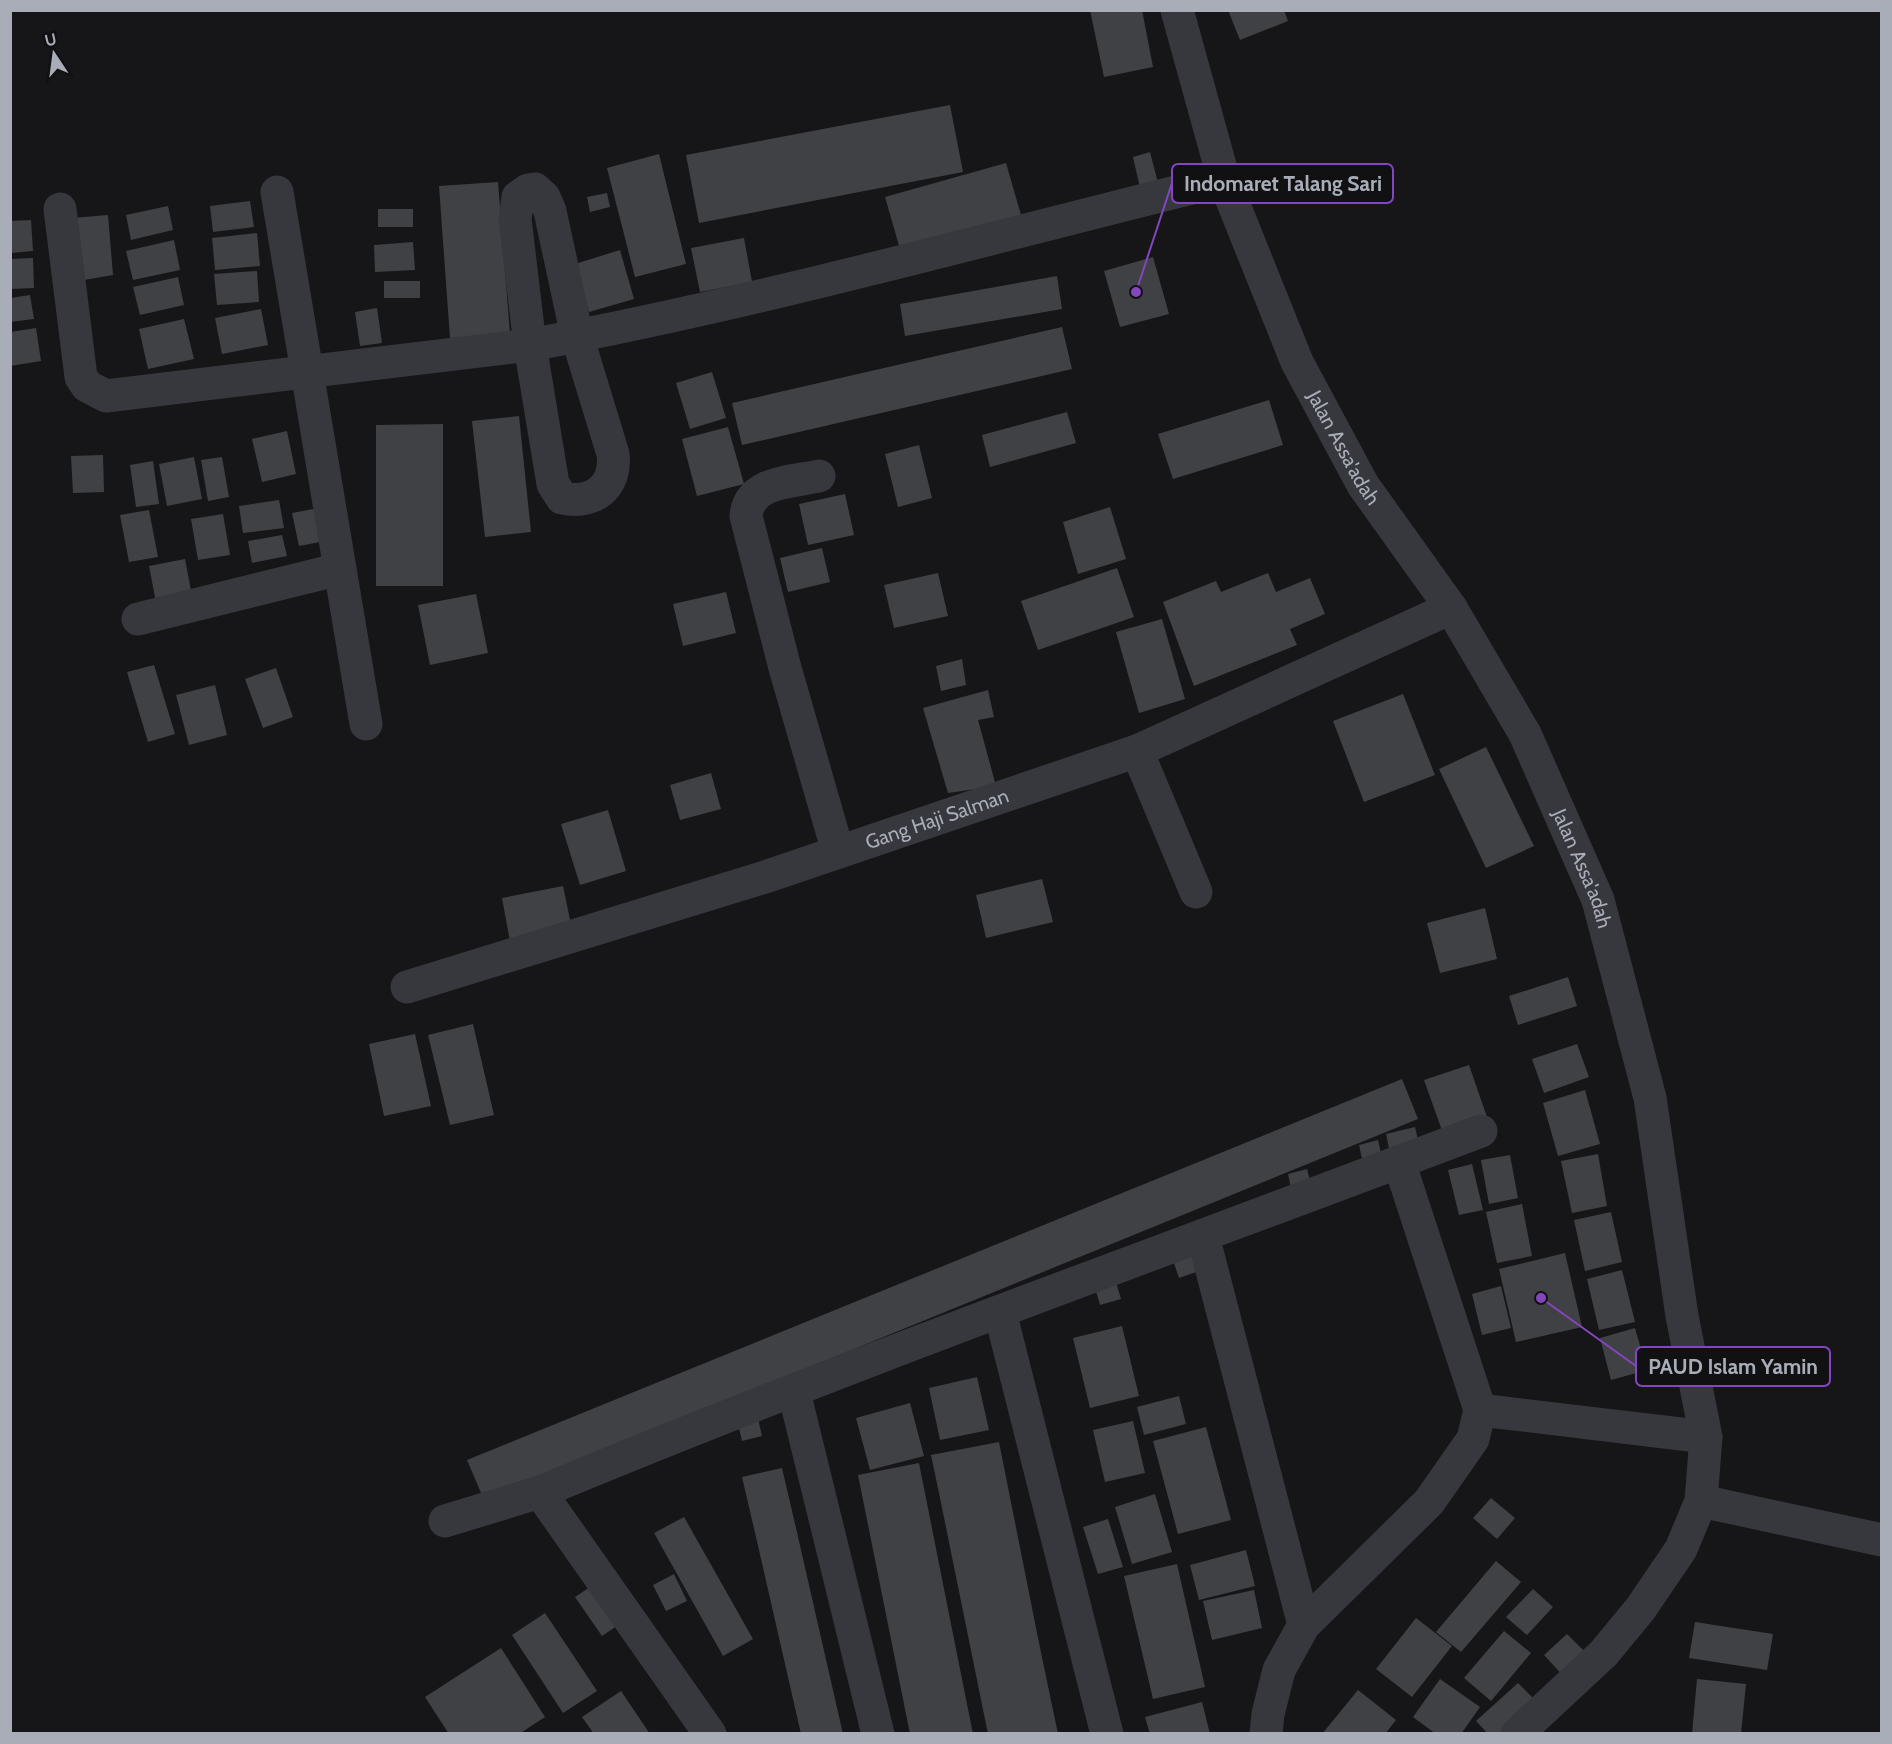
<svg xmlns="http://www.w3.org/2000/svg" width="1892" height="1744" font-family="Cabin,sans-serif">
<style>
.building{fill:#404145}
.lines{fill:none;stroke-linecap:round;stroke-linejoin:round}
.minor{stroke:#37383d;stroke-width:33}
.labels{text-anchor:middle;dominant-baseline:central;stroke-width:4.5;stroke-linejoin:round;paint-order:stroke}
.street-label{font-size:20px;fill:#a8adb8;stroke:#111113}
.leader{fill:none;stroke:#8446be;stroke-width:2}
.callout-dot{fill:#8446be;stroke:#111113;stroke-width:2}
.callout{fill:#111113;stroke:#8446be;stroke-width:2}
.callout-label{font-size:21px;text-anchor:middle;font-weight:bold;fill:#a8adb8}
</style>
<rect width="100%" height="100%" fill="#161618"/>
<path class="building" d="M1090,10h52l11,57 -49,10z
M1228,10h56l4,11 -48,19z
M950,105l13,67 -264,51 -13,-68z
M1150,152l8,31 -18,5 -7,-31z
M659,154l27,110 -51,13 -28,-109z
M1006,163l15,52 -121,34 -15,-52z
M498,182l12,152 -60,4 -11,-152z
M607,193l3,14 -20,5 -3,-15z
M250,201l4,26 -41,5 -3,-26z
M168,206l5,24 -42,10 -5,-25z
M378,209h35v18h-35z
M108,215l5,60 -35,6 -6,-63z
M31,220l2,31 -23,2v-32z
M257,233l3,33 -45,4 -3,-32z
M744,238l8,44 -52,10 -9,-44z
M174,240l6,30 -47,10 -7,-29z
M413,242l2,28 -40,2 -1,-27z
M620,250l14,49 -45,13 -14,-48z
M1153,257l16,57 -49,13 -16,-56z
M33,258l1,30 -24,1v-30z
M257,271l2,31 -42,3 -3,-31z
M1057,276l5,33 -157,27 -5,-32z
M178,277l6,28 -44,10 -7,-28z
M384,281h36v17h-36z
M30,295l4,24 -24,3v-24z
M377,308l5,35 -22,3 -5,-34z
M261,309l7,36 -46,9 -7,-36z
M184,319l10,40 -46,10 -9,-40z
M1062,327l10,42 -330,76 -10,-42z
M36,328l5,33 -31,5v-34z
M712,372l14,46 -36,11 -14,-46z
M1269,400l14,45 -110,34 -15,-45z
M1067,412l9,31 -86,24 -8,-32z
M519,416l12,116 -46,5 -13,-116z
M443,424v162h-67v-161z
M728,427l16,57 -47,12 -15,-57z
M287,431l9,43 -34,8 -10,-43z
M919,445l13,53 -34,9 -13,-53z
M103,455l1,37 -31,1 -2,-37z
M194,457l8,42 -35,7 -8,-42z
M222,457l7,40 -21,4 -7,-41z
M153,461l6,43 -23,3 -6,-42z
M845,494l9,41 -46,10 -9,-41z
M279,500l5,28 -41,5 -4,-27z
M324,507l7,33 -32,6 -7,-33z
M1110,507l16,52 -48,15 -15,-52z
M149,510l9,47 -29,5 -9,-47z
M223,514l7,41 -32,5 -7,-41z
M282,535l5,21 -35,7 -4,-22z
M822,548l8,34 -42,10 -8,-34z
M185,559l8,42 -36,7 -8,-42z
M1117,568l17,49 -96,33 -17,-49z
M938,573l10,43 -54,12 -10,-43z
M1268,573l8,19 34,-14 15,36 -35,15 7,16 -103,41 -31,-84 53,-21 5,11z
M726,592l10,41 -53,13 -10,-42z
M476,594l12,59 -58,12 -12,-60z
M1162,619l23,80 -46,14 -23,-81z
M962,659l4,26 -25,6 -5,-25z
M154,665l21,69 -27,8 -21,-70z
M276,668l17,49 -30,11 -18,-49z
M215,685l12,50 -38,10 -13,-50z
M988,690l6,27 -16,3 18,66 -48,7 -25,-85z
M1403,694l32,81 -71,27 -31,-81z
M1486,747l48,99 -48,22 -47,-99z
M711,773l10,36 -41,11 -10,-35z
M608,810l18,61 -46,14 -19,-61z
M1042,879l11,43 -67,16 -10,-43z
M563,886l10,48 -62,13 -9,-49z
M1485,908l12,51 -57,14 -13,-50z
M1568,977l9,29 -59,19 -9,-29z
M473,1024l21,91 -44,10 -22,-90z
M415,1034l16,72 -47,10 -15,-72z
M1577,1044l12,33 -45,16 -12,-34z
M1469,1065l19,55 -44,16 -20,-56z
M1402,1079l16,40 -934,381 -17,-40z
M1585,1090l15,54 -42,12 -15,-53z
M1415,1127l6,25 -30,6 -5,-24z
M1378,1140l6,27 -19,5 -6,-27z
M1598,1154l9,52 -35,7 -11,-52z
M1510,1155l8,43 -29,6 -8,-44z
M1472,1164l11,46 -24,5 -11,-45z
M1307,1169l6,24 -20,5 -5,-24z
M1522,1204l10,52 -35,7 -11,-51z
M1611,1212l11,50 -37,9 -11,-51z
M1196,1245l9,24 -26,9 -8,-24z
M1565,1253l17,74 -66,15 -17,-73z
M1622,1270l13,52 -36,8 -12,-51z
M1115,1279l6,20 -21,6 -6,-21z
M1501,1286l10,42 -29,7 -10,-41z
M1122,1326l17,70 -49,12 -17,-70z
M1635,1328l12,42 -36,10 -11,-42z
M977,1377l12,53 -49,10 -11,-52z
M1179,1396l7,28 -42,11 -7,-28z
M910,1403l14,53 -54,14 -14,-52z
M757,1414l5,22 -20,5 -5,-22z
M1133,1421l12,52 -40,9 -12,-52z
M1206,1427l25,93 -53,14 -25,-93z
M999,1442l40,201 19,91h-70l-49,-241 -8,-38z
M919,1463l30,151 24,120h-63l-3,-15 -49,-244z
M782,1468l14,60 47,206h-42l-45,-197 -14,-60z
M1155,1494l17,58 -40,12 -17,-57z
M1491,1498l24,20 -18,21 -24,-21z
M684,1517l69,122 -30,17 -69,-123z
M1108,1519l15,48 -25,7 -15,-47z
M1246,1550l9,36 -56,14 -9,-35z
M1496,1561l25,21 -60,70 -25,-20z
M1177,1564l28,123 -52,12 -29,-123z
M674,1574l13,27 -21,10 -13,-26z
M596,1583l27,39 -21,14 -27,-39z
M1533,1589l20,18 -26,28 -21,-18z
M1254,1590l8,38 -50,12 -9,-39z
M545,1613l52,78 -34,22 -51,-78z
M1416,1618l36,28 -40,51 -36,-28z
M1695,1622l78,12 -6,36 -78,-12z
M1504,1631l27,22 -40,48 -27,-23z
M1567,1634l23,23 -24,22 -22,-24z
M501,1648l44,69 -26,17h-70l-24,-37z
M1440,1679l40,28 -19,27h-25l-23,-17z
M1697,1679l49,5 -5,50h-49z
M1518,1683l19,19 -33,32h-16l-12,-13z
M1358,1690l38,30 -11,14h-63z
M621,1691l29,43h-56l-12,-17z
M1202,1702l8,32h-60l-5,-17z"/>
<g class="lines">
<g class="minor">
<path id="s1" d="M1177,10l47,170 73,182 66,123 88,123 74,126 73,166 52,198 32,218 24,121 -5,64 -20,48 -40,59 -37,45 -87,81"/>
<path d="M535,189l9,8 6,14 27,125 36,118c4,32 -19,51 -51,44l-9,-14 -23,-139 -15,-126 3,-22 10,-7z"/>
<path d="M60,209l21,168 6,9 19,10 424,-51c234,-44 463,-108 694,-165"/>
<path d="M819,476c-27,6 -70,5 -73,40l39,152 53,184"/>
<path d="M340,569l26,155"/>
<path d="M138,619l202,-50 -63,-377"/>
<path d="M1137,751l59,141"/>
<path id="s2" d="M407,987l358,-110 372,-126 314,-143"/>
<path d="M1203,1236l101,389"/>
<path d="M1000,1312l107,422"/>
<path d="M794,1392l84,342"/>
<path d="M1480,1410l226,27"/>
<path d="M1701,1501l181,39"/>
<path d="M445,1521l95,-29"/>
<path d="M710,1734l-170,-242c310,-129 627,-242 941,-361"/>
<path d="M1266,1734l2,-20 11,-44 25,-45 125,-123 44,-63 7,-29 -81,-248"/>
</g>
</g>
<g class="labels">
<g class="street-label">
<text stroke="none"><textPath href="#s1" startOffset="470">Jalan Assa'adah</textPath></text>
<text stroke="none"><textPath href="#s2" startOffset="556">Gang Haji Salman</textPath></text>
<text stroke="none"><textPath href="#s1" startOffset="956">Jalan Assa'adah</textPath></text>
</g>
</g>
<path class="leader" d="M1136 292L1172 183M1541 1298L1636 1366"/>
<g class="callout-dot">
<circle cx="1136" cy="292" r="6"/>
<circle cx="1541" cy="1298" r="6"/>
</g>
<g class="callout">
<rect x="1172" y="164" width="221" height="39" rx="6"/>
<rect x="1636" y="1347" width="194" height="39" rx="6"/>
</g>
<g class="callout-label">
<text x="1283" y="191">Indomaret Talang Sari</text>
<text x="1733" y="1374">PAUD Islam Yamin</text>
</g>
<rect width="1892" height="1744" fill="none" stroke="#a8adb8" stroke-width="24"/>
<g transform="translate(54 54) rotate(347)" stroke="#111113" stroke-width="4.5" paint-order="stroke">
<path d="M0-4.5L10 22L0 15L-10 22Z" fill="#a8adb8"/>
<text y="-9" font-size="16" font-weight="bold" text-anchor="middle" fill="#a8adb8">U</text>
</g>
</svg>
